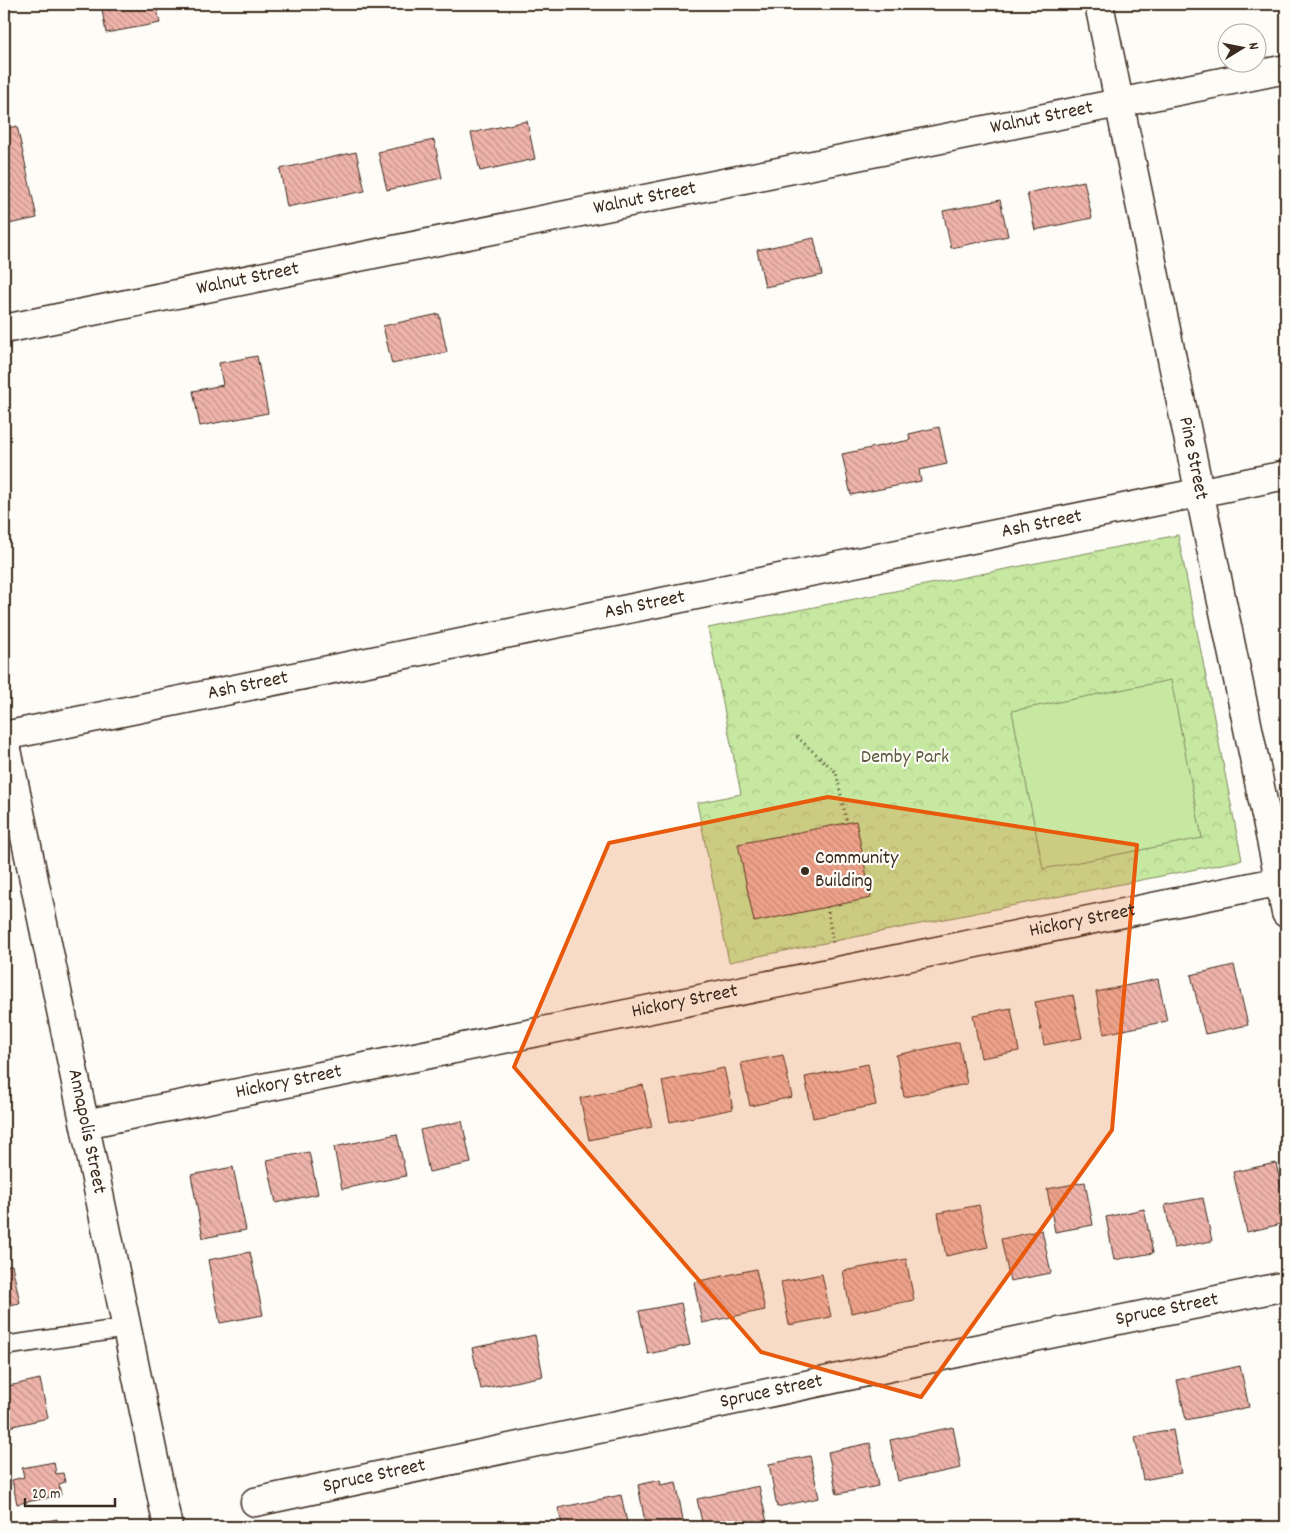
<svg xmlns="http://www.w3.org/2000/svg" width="1290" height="1531" font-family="Dekko,sans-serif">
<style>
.park{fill:url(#park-crowns);stroke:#808960}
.garden{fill:#c6e8a1;stroke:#808960}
.building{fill:url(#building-back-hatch);stroke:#3b2a1e}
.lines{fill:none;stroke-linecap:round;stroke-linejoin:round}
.lane-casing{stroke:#3b2a1e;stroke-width:21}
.street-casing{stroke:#3b2a1e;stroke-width:31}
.secondary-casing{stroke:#3b2a1e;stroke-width:31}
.path{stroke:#3b2a1e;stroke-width:3;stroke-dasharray:1 4;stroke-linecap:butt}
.lane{stroke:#fdfcf7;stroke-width:18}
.street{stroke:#fdfcf7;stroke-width:28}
.secondary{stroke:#fdfcf7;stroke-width:28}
.marked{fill:#e8590c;fill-opacity:0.2;stroke:#e8590c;stroke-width:4;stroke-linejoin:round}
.poi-dot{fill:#3b2a1e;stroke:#fdfcf7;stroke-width:2}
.labels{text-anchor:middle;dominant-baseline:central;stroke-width:4.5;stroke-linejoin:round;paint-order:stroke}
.street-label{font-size:20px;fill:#3b2a1e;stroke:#fdfcf7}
.park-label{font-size:20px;fill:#5e5a3f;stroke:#fdfcf7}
.poi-label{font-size:20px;fill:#3b2a1e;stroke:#fdfcf7;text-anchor:start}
</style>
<defs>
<pattern id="park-crowns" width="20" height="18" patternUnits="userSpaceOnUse" patternTransform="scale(1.25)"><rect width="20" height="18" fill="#c6e8a1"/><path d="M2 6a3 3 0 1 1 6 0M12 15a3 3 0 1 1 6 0" fill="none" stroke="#abc78a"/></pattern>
<pattern id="building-back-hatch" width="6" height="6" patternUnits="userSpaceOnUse" patternTransform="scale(1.25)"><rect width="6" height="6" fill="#efb4ab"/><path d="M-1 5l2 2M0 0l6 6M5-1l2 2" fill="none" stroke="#c3938b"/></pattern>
</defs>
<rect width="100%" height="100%" fill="#fdfcf7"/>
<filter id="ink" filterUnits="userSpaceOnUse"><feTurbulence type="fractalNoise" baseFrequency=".02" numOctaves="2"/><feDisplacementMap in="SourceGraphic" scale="10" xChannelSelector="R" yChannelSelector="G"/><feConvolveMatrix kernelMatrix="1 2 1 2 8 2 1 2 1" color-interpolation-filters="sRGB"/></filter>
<g filter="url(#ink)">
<path class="park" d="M1178,535l64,325 -513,102 -32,-159 44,-9 -33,-166z"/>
<path class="garden" d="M1171,680l31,158 -159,31 -31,-158z"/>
<path class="building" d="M101,4h55l4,19 -54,10z
M527,121l8,38 -55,12 -9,-38z
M17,126l20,92 -33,7v-96z
M434,140l8,38 -55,12 -9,-38z
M356,152l9,39 -78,16 -7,-38z
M1084,181l8,37 -57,12 -8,-37z
M1000,200l8,36 -57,12 -8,-37z
M814,238l8,37 -57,12 -8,-37z
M439,314l8,38 -55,12 -9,-38z
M257,356l11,57 -68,13 -7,-35 30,-6 -4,-22z
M939,427l8,37 -28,6 2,11 -70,14 -9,-41 68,-14 -1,-6z
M856,821l15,77 -117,24 -16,-78z
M1234,965l14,60 -43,9 -14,-59z
M1158,979l9,42 -63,13 -8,-42z
M1073,995l9,43 -38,7 -9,-43z
M1011,1008l8,43 -38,7 -8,-43z
M959,1042l8,42 -63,13 -8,-42z
M783,1055l9,42 -42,9 -9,-43z
M868,1064l8,41 -63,13 -8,-41z
M724,1068l9,41 -63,13 -8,-41z
M643,1085l9,42 -63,13 -9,-42z
M462,1121l9,42 -42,9 -9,-42z
M397,1134l9,42 -64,13 -8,-42z
M309,1152l9,42 -42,9 -9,-43z
M1276,1163l10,45v15l-39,9 -14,-60z
M233,1167l13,63 -43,8 -12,-63z
M1085,1182l8,43 -38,7 -8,-43z
M1203,1198l9,43 -38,7 -9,-43z
M979,1205l9,42 -42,9 -8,-43z
M1144,1209l9,44 -39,7 -8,-43z
M1042,1230l9,43 -41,8 -9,-42z
M250,1252l13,63 -43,8 -12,-63z
M906,1259l8,41 -63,13 -8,-42z
M12,1265l8,38 -16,3v-40z
M756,1269l9,41 -63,13 -8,-41z
M822,1274l9,43 -42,8 -8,-43z
M681,1303l9,42 -42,9 -9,-43z
M535,1335l8,41 -62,13 -9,-41z
M1240,1366l9,41 -63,13 -9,-40z
M40,1379l8,39 -44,10v-41z
M953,1427l8,41 -63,13 -8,-41z
M1173,1430l8,43 -38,7 -8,-43z
M870,1443l8,43 -41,8 -9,-42z
M810,1456l9,42 -42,9 -8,-43z
M54,1462l2,12 7,-1 2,9 -6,2 2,11 -44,9 -5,-24 12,-3 -2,-9z
M660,1480l1,5 15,-3 8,43 -38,2 -8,-42z
M759,1486l9,41h-65l-6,-28z
M621,1495l7,32h-65l-5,-19z
M57,1519l2,8h-39z
M488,1522l2,5h-29z
M530,1522l1,5 15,-3v3h-38z"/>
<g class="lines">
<defs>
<path id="lane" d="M4,1346l123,-18"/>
<g id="street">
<path id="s1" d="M1099,4l187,909"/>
<path id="s2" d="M4,329l1282,-260"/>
<path id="s3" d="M4,736l1282,-261"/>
<path id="s4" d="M85,1124l1201,-244"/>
<path id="s5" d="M255,1502l706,-150 325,-66"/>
</g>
<g id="secondary">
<path id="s6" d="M4,735l164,792"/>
</g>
</defs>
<use href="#lane" class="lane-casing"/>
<use href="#street" class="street-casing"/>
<use href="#secondary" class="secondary-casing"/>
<path class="path" d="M797,737l39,35 11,51
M827,907l6,36"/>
<use href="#lane" class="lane"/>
<use href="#street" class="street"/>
<use href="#secondary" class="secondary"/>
</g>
</g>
<path class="marked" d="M828,797l309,48 -25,285 -191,267 -160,-45 -247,-285 95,-224z"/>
<circle class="poi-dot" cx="805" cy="871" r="5"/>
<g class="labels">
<g class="street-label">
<text stroke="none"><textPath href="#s2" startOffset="1059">Walnut Street</textPath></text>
<text stroke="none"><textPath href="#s2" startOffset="654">Walnut Street</textPath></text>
<text stroke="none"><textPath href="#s2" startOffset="249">Walnut Street</textPath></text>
<text stroke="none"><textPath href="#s1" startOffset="464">Pine Street</textPath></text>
<text stroke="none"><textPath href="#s3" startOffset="1059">Ash Street</textPath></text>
<text stroke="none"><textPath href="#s3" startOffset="654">Ash Street</textPath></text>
<text stroke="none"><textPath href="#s3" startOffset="249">Ash Street</textPath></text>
<text stroke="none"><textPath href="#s4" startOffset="1018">Hickory Street</textPath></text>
<text stroke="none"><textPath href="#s4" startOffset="612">Hickory Street</textPath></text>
<text stroke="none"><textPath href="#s4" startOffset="208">Hickory Street</textPath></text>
<text stroke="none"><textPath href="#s6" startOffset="405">Annapolis Street</textPath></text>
<text stroke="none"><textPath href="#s5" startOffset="932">Spruce Street</textPath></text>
<text stroke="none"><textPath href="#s5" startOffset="528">Spruce Street</textPath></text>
<text stroke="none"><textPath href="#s5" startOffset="122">Spruce Street</textPath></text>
</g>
<g class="park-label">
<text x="905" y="758">Demby Park</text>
</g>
<g class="poi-label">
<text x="815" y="859">Community<tspan x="815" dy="23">Building</tspan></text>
</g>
</g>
<rect width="1290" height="1531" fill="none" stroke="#fdfcf7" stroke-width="20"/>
<rect x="10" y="10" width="1270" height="1511" fill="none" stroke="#3b2a1e" stroke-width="2" filter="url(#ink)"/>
<g transform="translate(1242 48) rotate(80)"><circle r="24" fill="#fdfcf7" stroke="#afa8a0"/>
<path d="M0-4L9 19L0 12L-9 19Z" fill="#3b2a1e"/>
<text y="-8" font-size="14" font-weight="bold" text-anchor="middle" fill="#3b2a1e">N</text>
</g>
<path d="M25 1498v8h90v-8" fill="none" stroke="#3b2a1e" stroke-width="2.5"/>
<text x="32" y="1498" font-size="15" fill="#3b2a1e" stroke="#fdfcf7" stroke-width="4" paint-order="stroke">20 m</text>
</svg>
